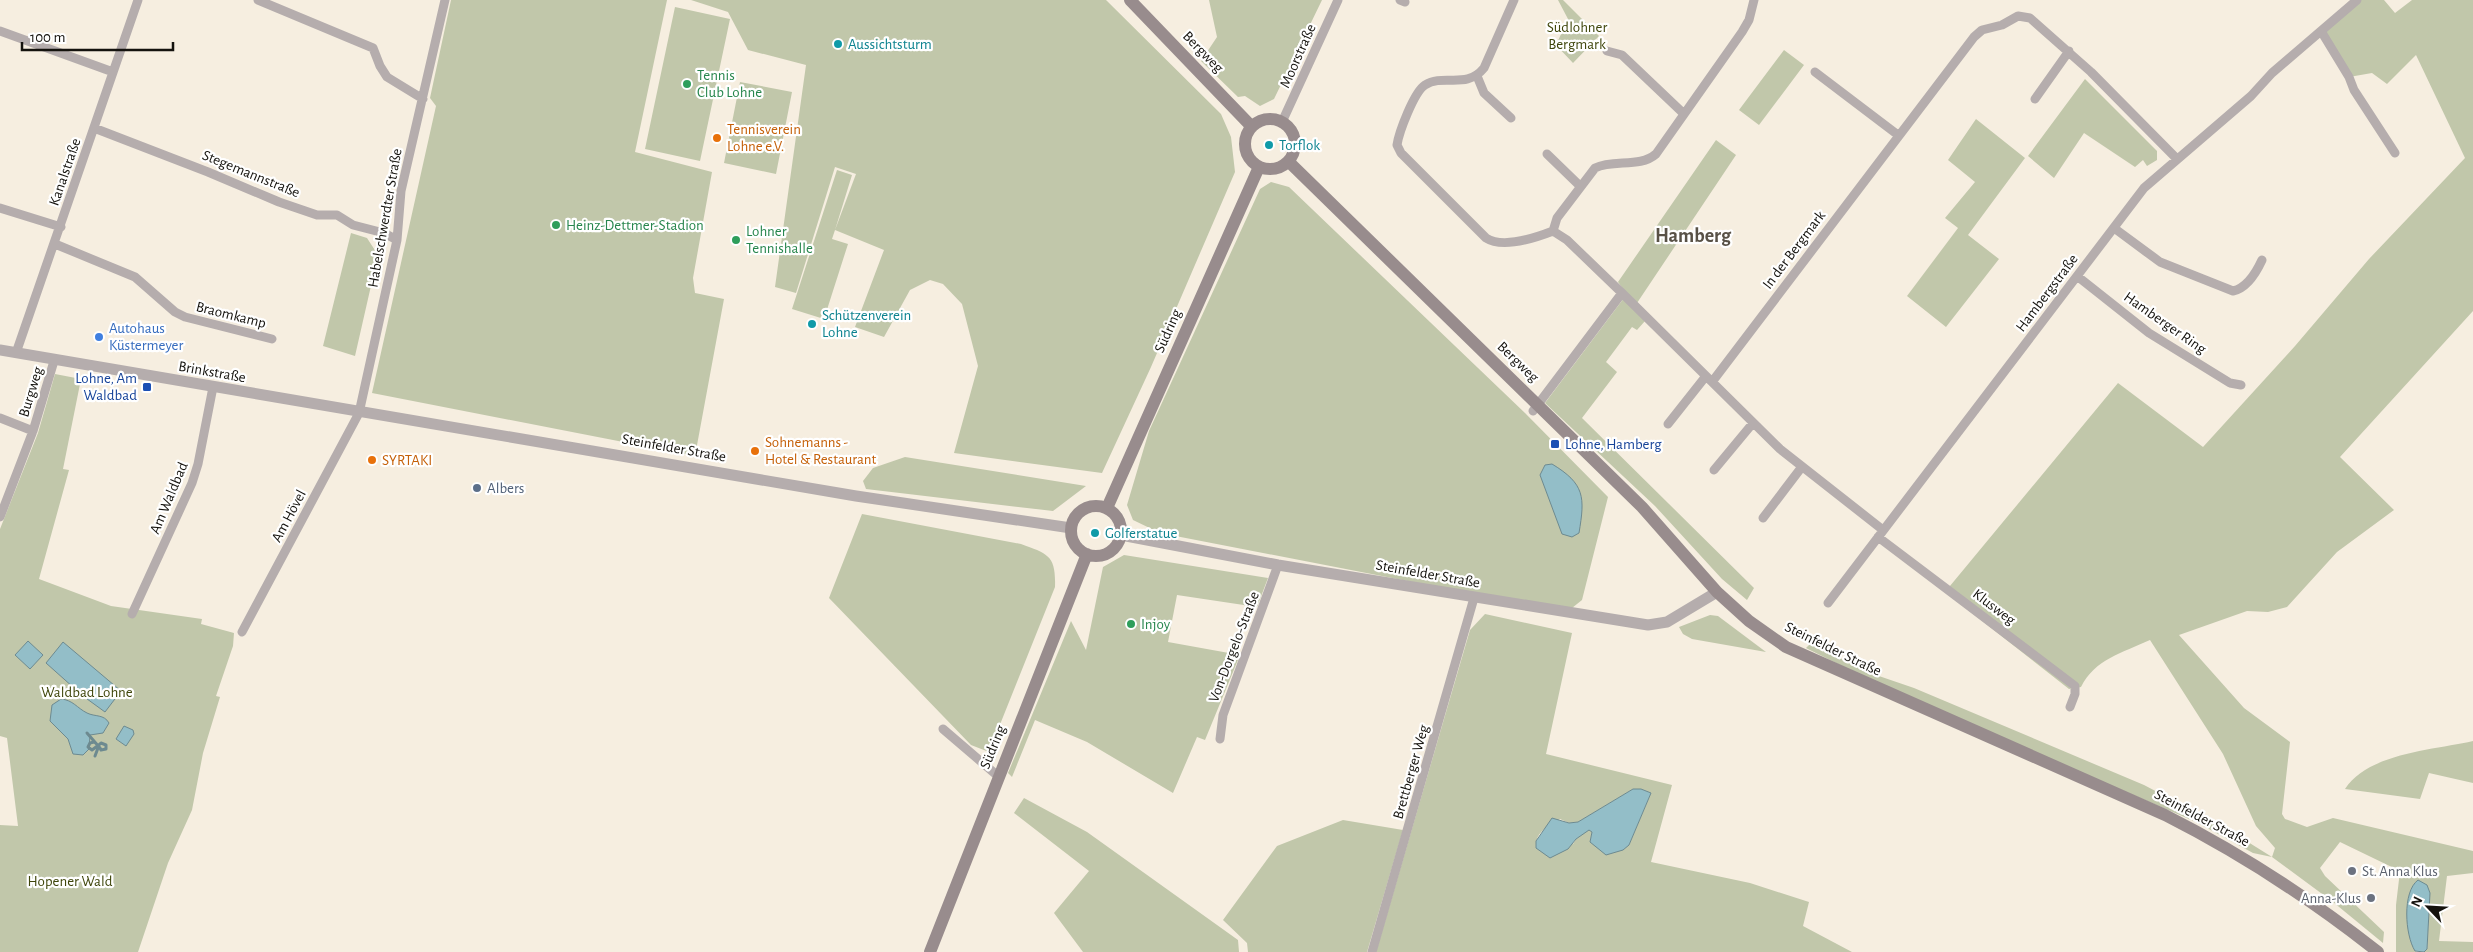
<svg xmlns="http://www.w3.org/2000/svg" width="2473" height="952" font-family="'Alegreya Sans',sans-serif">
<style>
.green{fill:#c1c7aa;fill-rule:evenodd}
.water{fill:#93bec8;stroke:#6d8a90}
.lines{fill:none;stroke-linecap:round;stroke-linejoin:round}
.stream{stroke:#6d8a90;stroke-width:3}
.minor{stroke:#b5adad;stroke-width:9}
.tertiary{stroke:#b5adad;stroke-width:11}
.secondary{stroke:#988c8d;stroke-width:12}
.culture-dot{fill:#0f9aa8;stroke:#fff;stroke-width:2}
.leisure-dot{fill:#2e9e5b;stroke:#fff;stroke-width:2}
.food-dot{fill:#e8710a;stroke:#fff;stroke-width:2}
.shop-dot{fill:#3f7fe0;stroke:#fff;stroke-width:2}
.transit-dot{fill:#1a4fb4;stroke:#fff;stroke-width:2}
.service-dot{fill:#5c6f8a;stroke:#fff;stroke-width:2}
.worship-dot{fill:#6b7280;stroke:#fff;stroke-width:2}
.labels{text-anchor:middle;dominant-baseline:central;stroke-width:4.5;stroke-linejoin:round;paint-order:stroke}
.park-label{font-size:15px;fill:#3f460b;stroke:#fff}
.culture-label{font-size:15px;fill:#0d838f;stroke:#fff;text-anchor:start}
.street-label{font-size:15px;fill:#14120d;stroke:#fff}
.leisure-label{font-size:15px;fill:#27864d;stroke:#fff;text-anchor:start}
.food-label{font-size:15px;fill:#c56008;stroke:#fff;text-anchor:start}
.shop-label{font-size:15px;fill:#366cbe;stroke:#fff;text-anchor:start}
.transit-label{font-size:15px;fill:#164399;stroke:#fff;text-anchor:end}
.service-label{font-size:15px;fill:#4e5e75;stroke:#fff;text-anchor:start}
.worship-label{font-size:15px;fill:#5b616d;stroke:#fff;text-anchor:start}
.district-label{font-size:20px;font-weight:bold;fill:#585146;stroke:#fff}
</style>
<rect width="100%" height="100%" fill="#f6eee0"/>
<path class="green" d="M451,0h216l-32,152 77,20 -19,106 2,15 29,6 -29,157 -323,-63 64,-287 -6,-8z
M691,0h415l115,114 10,23 4,35 -84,195 -49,106 -148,-20 24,-87 -16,-62 -19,-20 -13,-4 -20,10 -26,47 -29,-10 29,-77 -49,-20 -3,9 16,5 -24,75 -32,-10 45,-139 15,5 -17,55 21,-56 -21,-7 -39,126 -21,-6 31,-222 -58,-15 -20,-38z
M1209,0h113l-48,99 -14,7 -15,-10 -7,1 -37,-36 16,-24z
M1558,0h5l36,36 -26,27 -17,-18 12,-26z
M2357,0h27l11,13 17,-13h61v311l-133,146 54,53 -57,42 -50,55 -19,5 -21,-1 -68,24 65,73 46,34 -8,72 3,5 22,8 26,-9 140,33v22l-26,3 -8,65 34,1v10h-49l3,-3 3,-56 -15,58 2,1h-21v-47l4,-34 -60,-29 -20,26 5,8 59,56 -1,11 -50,-41 -61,-45 -19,-4 -57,-31 -302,-130 -88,-44 4,-4 66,31 38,13 230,97 80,42 48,30 3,-9 -19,-22 -33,-72 -73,-114c-28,13 -55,19 -69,47l-12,2 -124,-97 173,-209 85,64 92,-101 74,-87 96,-101 -49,-103 -29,29 -15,-11 -23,4 -28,-46z
M675,7l55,12 -30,142 -55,-12z
M1784,50l20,15 -45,60 -20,-15z
M2085,79l72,72v9l-10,6 -4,-6 -8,7 -51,-34 -30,45 -26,-22z
M740,82l52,10 -16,82 -52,-11z
M1976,119l49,39 -57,77 31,24 -53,68 -39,-31 51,-68 -13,-10 30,-36 -27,-22z
M1716,140l20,15 -103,154 12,12 -8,9 -5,-3 -26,35 11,10 -35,46 172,170 -7,12 -25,-21 -67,-73 -110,-103 82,-109 -9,-12z
M1271,182l18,5 236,226 83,84 -26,103 -10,8 -108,-16 -304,-59 -27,-13 -6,-15 22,-74 111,-242z
M351,233l16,5 11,17 -23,101 -32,-10z
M55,374l26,5 -18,90 6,1 -30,109 72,27 91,13 -1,5 33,9 -1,13 -17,50 4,1 -17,56 -11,57 -24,53 -30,89h-138v-127l18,1 -11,-88 -7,-2v-207l38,-96z
M905,457l181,29 -33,25 -187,-22 -3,-8 10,-13z
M862,514l159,30c27,10 35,11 34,43l-66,165 -18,-7 -142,-147z
M1124,555l144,23 -11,29 -80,-12 -9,47 72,13 -35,85 -8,-3 -24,56 -86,-51 -52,-22 -23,57 -4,-4 63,-152 15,29 17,-83z
M1485,614l87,19 -26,121 126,31 -21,77 99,21 59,19 -6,24 49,26h-476l94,-322zM1633,789l18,4 -22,52 -39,-3 2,-10 -3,-3 -13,10 -3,5 -37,4c-1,-16 11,-21 24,-29l9,4 9,-1z
M1710,615l8,1 48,36 -74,-13 -9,-5 -4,-7z
M2473,741v42l-44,-10 -9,26 -75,-10c23,-36 89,-39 128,-48z
M1024,798l63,34 151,108 1,12h-156l-29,-39 35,-42 -75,-58z
M1343,820l60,10 -36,122h-119l-1,-9 -24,-23 54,-74z"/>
<path class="water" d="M1552,464c33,20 33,33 27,69l-7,4 -10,-3 -22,-59 5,-10z
M28,641l15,14 -13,14 -15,-14z
M63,642l58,49 -16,21 -22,-16 -37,-33z
M61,699c12,1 16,9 26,14 8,4 17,1 22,10l-6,10 -13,2 -1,14 -6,6 -10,-1 -5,-15 -18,-18 2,-16z
M124,726l9,4 1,4 -8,12 -10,-7z
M1633,789h8l10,4 -22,52 -6,5 -17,5 -16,-13 2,-10 -3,-2 -13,9 -8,10 -18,9 -14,-10v-7l16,-23 17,5 9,-1z
M2418,880l9,5 3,8 -3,56 -3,3 -9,-1c-10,-16 -13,-59 3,-71z"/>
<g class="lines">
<path class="stream" d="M87,733l13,15 1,2 5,-1v-4l-5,-2 -1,1 -8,6 -4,-3 2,-4 4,-1c2,1 4,3 4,6l-3,8"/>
<path class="minor" d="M258,0l115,48 7,18 7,11 36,22
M1400,0l5,2
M1514,0l-30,68c-18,22 -40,5 -59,17 -11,7 -26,47 -28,60l4,8 85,85c17,11 49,0 67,-7l14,9 55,53 -89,118
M0,31l113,41
M2321,31l28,46 5,13 41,63
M1607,51l15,4 61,58
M1815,72l83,63
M1477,76l7,17 27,25
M2035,99l34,-48
M1282,122l56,-122
M94,128l114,44 71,30 38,13h20l16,10 31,8 13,7
M1547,154l33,32
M0,208l61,19
M2114,228l46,34 73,29c14,-3 23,-18 29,-31
M1553,231l4,-13 38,-50c19,-9 45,0 61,-14l86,-122 7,-12 5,-20
M55,244l80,33 40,35 10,5 87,22
M2077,276l72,57 81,50 11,2
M1622,293l158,156 103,81
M16,353l122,-353
M1712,382l262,-345 8,-7 20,-5 16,-9 12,2 61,54 86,87
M0,418l33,13
M1668,424l38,-48
M1714,470l39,-47
M0,517l33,-86 21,-70
M1763,518l38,-50
M1878,537l197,149v8l-5,13
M1828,603l316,-415 107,-92 21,-23 85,-73
M132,614l60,-131 6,-19 15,-77
M242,632l117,-219 38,-173 4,-49 44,-191
M943,729l56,48
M1220,739l3,-24 55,-150
M1372,952l102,-354"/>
<path class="tertiary" d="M0,350l856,146 215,32
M1121,535l157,30 370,60 19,-3 50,-30"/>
<path class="secondary" d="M1130,0l122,127
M1245 144a25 25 0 1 1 50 0a25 25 0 1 1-50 0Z
M1289,162l353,345 75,85 32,29 37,26 379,168c77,39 146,84 213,137
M1071 531a25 25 0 1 1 50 0a25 25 0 1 1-50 0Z
M1107,508l152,-341
M930,952l157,-398"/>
</g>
<g class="culture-dot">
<circle cx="838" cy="44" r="5"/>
<circle cx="1269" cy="145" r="5"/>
<circle cx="812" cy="324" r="5"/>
<circle cx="1095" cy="533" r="5"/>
</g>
<g class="leisure-dot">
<circle cx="687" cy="84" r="5"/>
<circle cx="556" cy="225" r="5"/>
<circle cx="736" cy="240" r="5"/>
<circle cx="1131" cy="624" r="5"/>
</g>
<g class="food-dot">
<circle cx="717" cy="138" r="5"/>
<circle cx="755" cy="451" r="5"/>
<circle cx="372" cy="460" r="5"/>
</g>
<circle class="shop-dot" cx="99" cy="337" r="5"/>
<g class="transit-dot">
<rect x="142" y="382" width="10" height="10" rx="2.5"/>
<rect x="1550" y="439" width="10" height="10" rx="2.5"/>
</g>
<circle class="service-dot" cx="477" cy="488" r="5"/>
<g class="worship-dot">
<circle cx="2352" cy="871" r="5"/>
<circle cx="2371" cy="898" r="5"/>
</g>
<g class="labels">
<g class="park-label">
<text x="1577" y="27">Südlohner<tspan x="1577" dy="17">Bergmark</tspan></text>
<text x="87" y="692">Waldbad Lohne</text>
<text x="70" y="881">Hopener Wald</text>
</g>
<g class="culture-label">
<text x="848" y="44">Aussichtsturm</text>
<text x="1279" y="145">Torflok</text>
<text x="822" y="315">Schützenverein<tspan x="822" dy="17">Lohne</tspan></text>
<text x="1105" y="533">Golferstatue</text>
</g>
<g class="street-label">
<text transform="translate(1203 52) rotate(46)">Bergweg</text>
<text transform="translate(1298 56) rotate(-66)">Moorstraße</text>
<text transform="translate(65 172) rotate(-71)">Kanalstraße</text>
<text transform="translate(251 174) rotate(22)">Stegemannstraße</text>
<text transform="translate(385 218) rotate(-80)">Habelschwerdter Straße</text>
<text transform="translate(1794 250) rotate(-53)">In der Bergmark</text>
<text transform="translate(2047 293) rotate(-53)">Hambergstraße</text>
<text transform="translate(231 315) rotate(14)">Braomkamp</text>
<text transform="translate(2165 323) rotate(35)">Hamberger Ring</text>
<text transform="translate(1168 331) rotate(-66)">Südring</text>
<text transform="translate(1518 362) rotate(44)">Bergweg</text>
<text transform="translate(212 372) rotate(10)">Brinkstraße</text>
<text transform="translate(31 392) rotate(-73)">Burgweg</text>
<text transform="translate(674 448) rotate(10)">Steinfelder Straße</text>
<text transform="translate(169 498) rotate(-67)">Am Waldbad</text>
<text transform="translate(289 516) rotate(-62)">Am Hövel</text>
<text transform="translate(1428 574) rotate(10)">Steinfelder Straße</text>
<text transform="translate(1994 607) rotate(37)">Klusweg</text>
<text transform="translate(1234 647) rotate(-69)">Von-Dorgelo-Straße</text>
<text transform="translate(1833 649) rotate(26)">Steinfelder Straße</text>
<text transform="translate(993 747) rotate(-68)">Südring</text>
<text transform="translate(1411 772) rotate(-74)">Brettberger Weg</text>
<text transform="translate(2202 818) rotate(28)">Steinfelder Straße</text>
</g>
<g class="leisure-label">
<text x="697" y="75">Tennis<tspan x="697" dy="17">Club Lohne</tspan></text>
<text x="566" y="225">Heinz-Dettmer-Stadion</text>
<text x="746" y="231">Lohner<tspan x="746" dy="17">Tennishalle</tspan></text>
<text x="1141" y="624">Injoy</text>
</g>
<g class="food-label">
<text x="727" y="129">Tennisverein<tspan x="727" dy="17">Lohne e.V.</tspan></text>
<text x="765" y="442">Sohnemanns -<tspan x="765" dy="17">Hotel &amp; Restaurant</tspan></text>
<text x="382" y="460">SYRTAKI</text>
</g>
<g class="shop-label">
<text x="109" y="328">Autohaus<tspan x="109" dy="17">Küstermeyer</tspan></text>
</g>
<g class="transit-label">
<text x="137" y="378">Lohne, Am<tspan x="137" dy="17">Waldbad</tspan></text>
<text x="1565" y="444" text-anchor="start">Lohne, Hamberg</text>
</g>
<g class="service-label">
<text x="487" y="488">Albers</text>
</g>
<g class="worship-label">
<text x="2362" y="871">St. Anna Klus</text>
<text x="2361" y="898" text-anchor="end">Anna-Klus</text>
</g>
<g class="district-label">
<text x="1693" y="236">Hamberg</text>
</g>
</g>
<g transform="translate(2428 907) rotate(295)" stroke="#ffffff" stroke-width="4" paint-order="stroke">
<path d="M0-4L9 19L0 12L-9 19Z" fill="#14120d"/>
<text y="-8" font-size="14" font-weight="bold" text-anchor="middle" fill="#14120d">N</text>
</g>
<path d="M22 42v8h151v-8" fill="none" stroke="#14120d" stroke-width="2.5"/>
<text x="30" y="42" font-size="15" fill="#14120d" stroke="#ffffff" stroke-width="4" paint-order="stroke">100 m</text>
</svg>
